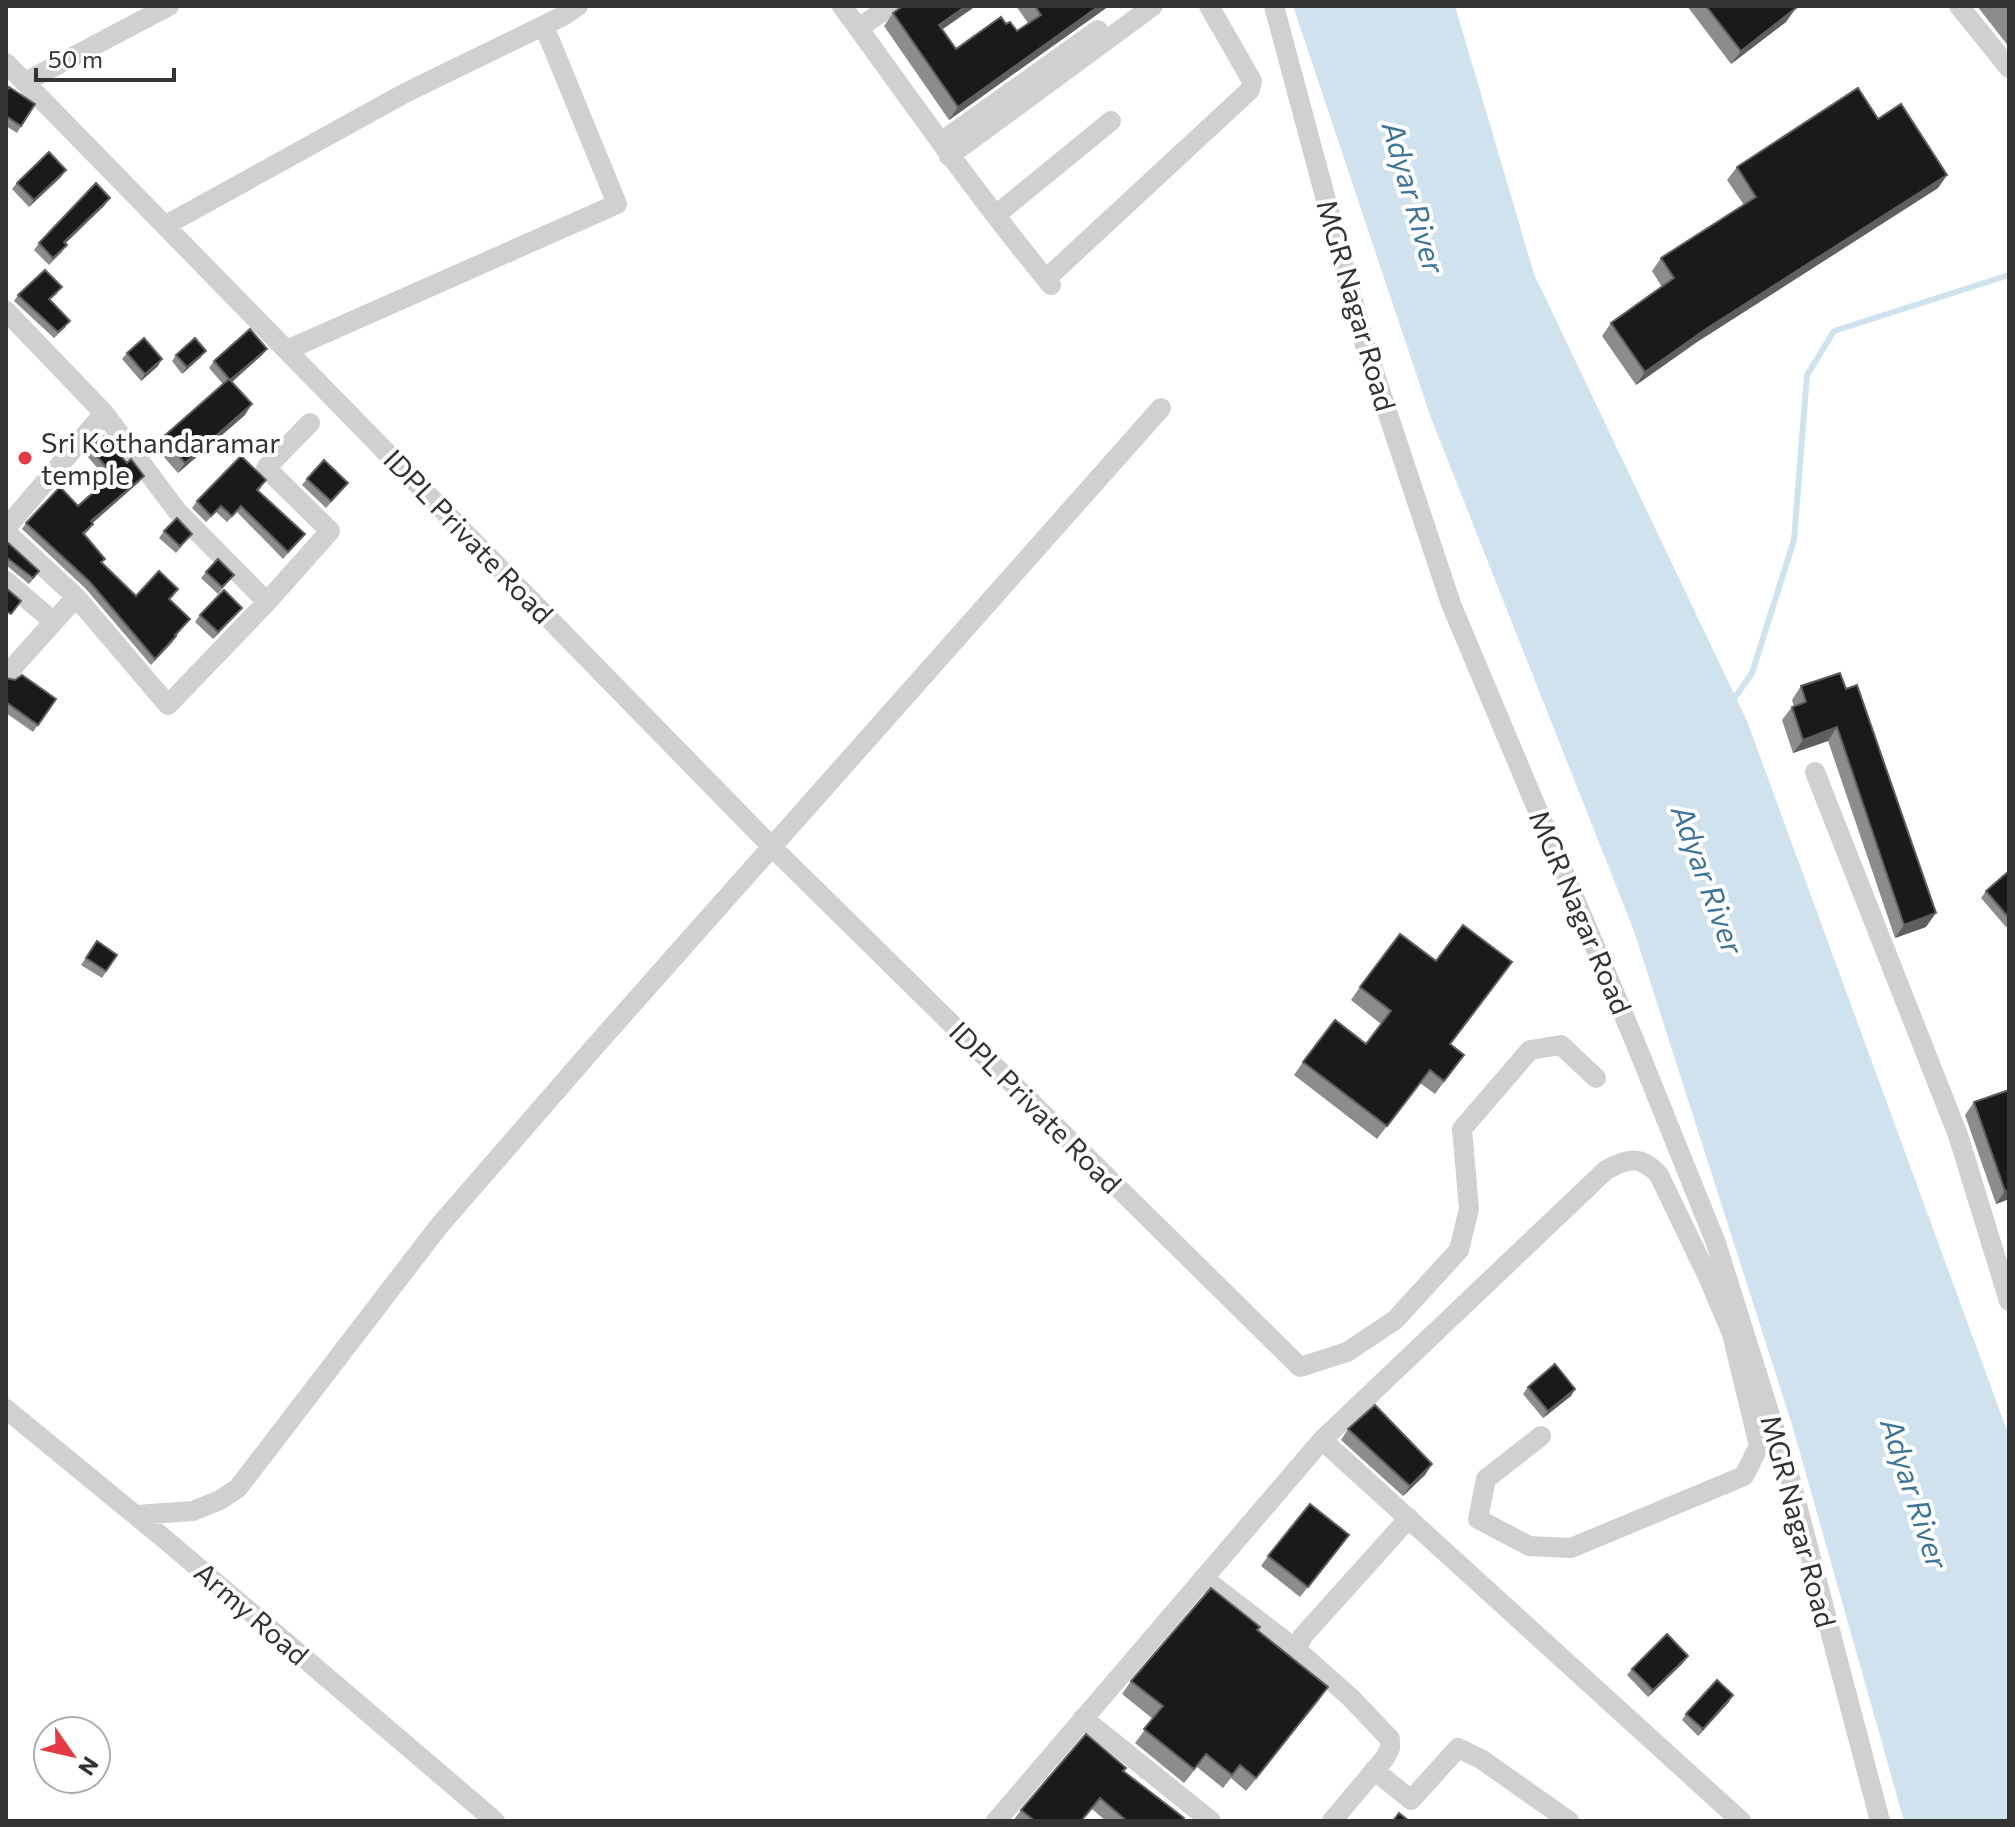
<svg xmlns="http://www.w3.org/2000/svg" width="2015" height="1827" font-family="Commissioner,sans-serif">
<style>
.water{fill:#cfe2ee}
.lines{fill:none;stroke-linecap:round;stroke-linejoin:round}
.stream{stroke:#cfe2ee;stroke-width:6}
.minor{stroke:#d0d0d0;stroke-width:20}
.wall{fill:#8c8c8c}
.shaded-wall{fill:#5f5f5f}
.building{fill:#1a1a1a;stroke:#5f5f5f;stroke-width:2}
.poi-dot{fill:#e63946;stroke:#fff;stroke-width:3}
.labels{text-anchor:middle;dominant-baseline:central;stroke-width:8;stroke-linejoin:round;paint-order:stroke}
.street-label{font-size:28px;fill:#333;stroke:#fff}
.poi-label{font-size:28px;fill:#333;stroke:#fff;text-anchor:start}
.water-label{font-size:30px;font-style:italic;fill:#3f7597;stroke:#fff}
</style>
<rect width="100%" height="100%" fill="#fff"/>
<path class="water" d="M1293,6h162l79,268 213,447 262,715v385h-105l-111,-393 -159,-497 -203,-513z"/>
<g class="lines">
<path class="stream" d="M1731,703l21,-30 42,-133 13,-165 27,-44 175,-56"/>
<path class="minor" d="M842,6c69,94 135,190 209,279
M1274,6l90,336 87,262 184,438 81,201 75,239 89,339
M1959,6l50,62
M859,28l31,-22
M6,63l766,784 528,520 47,-15 48,-32 64,-70 10,-41 -7,-80 68,-79 31,-5 35,33
M25,82l144,-76
M941,142l157,-112
M949,156l204,-150
M996,215l115,-94
M166,225l241,-133 156,-76 15,-10
M1046,279l204,-189 2,-9 -43,-75
M6,311l98,102 73,98 90,91
M287,350l330,-146 -73,-178
M6,528l98,-115
M6,532l70,65 92,108 99,-103 63,-71 -64,-63 44,-45
M6,581l48,41
M6,675l70,-78
M1815,772l143,363 51,166
M6,1409l161,132 328,280
M1322,1440l284,-270c22,-12 35,-15 53,5l50,104 23,55 27,112 -15,30 -173,72 -42,-2 -51,-27 8,-40 55,-43
M136,1515l57,-4 27,-11 18,-12 201,-262 158,-182 564,-636
M1203,1578l94,72
M1083,1718l128,103
M1374,1770l37,30 47,-52 23,11 88,62
M996,1821l326,-381 419,381
M1332,1821l53,-63 5,-10v-9l-39,-41 -54,-48 5,-13 107,-119"/>
</g>
<path class="wall" d="M1016,6h93l-160,114 -65,-94 9,-13 49,16 14,20 50,-25 11,7 11,-8z
M1687,6h107l-8,16 -55,42z
M1977,6h32v41z
M6,92l29,12 -18,29 -11,-7z
M1878,119l69,56 -9,13 -241,154 -61,43 -34,-49 9,-13 51,-36 -10,-16 9,-13 83,-53 -17,-25 10,-13z
M61,177l-32,30 -17,-18 5,-6z
M105,205l-40,39 -3,8 -13,13 -15,-15 5,-7z
M58,293l-8,7 16,27 -12,11 -40,-37 4,-6z
M267,349l-5,6 -30,27 13,33 -67,58 -22,-25 7,-11 60,-53 -14,-16 5,-7z
M127,353l31,13 -17,15 -19,-22z
M176,355l25,2 -19,17 -10,-13z
M90,448l49,34 -47,41 1,1 -4,6 -5,5 18,28 34,33h38l-4,3 20,20 -14,17 -4,7 -21,22 -65,-76 -64,-60 4,-6 52,-17 30,-26 -22,-25z
M307,479l36,10 -17,19 -24,-23z
M262,487l-4,4 47,43 -22,25 -46,-47 -10,10 -11,-10 -10,10 -14,-14 5,-7z
M164,531l28,3 -16,19 -17,-15z
M6,542l29,35 -6,7 -23,-19z
M206,572l28,3 -16,19 -17,-16z
M237,614l-24,25 -18,-17 5,-7z
M1840,673l86,254 -31,11 -67,-197 -35,12 -11,-33 10,-13 2,-1 -2,-6 9,-14z
M6,678l50,21 -23,33 -27,-19z
M2009,871v54l-3,2 -25,-29 5,-7z
M97,941l20,14 -15,23 -21,-13z
M1436,961l76,1 -62,83 14,10 -29,39 -15,-11 -43,56 -83,-64 9,-13 63,-18 15,-20 -30,-24 9,-13z
M1974,1102l35,97 -13,5 -31,-89z
M1528,1387l47,2 -4,7 -28,22 -20,-24z
M1348,1429l84,35 -7,11 -22,21 -62,-56z
M1349,1535l-49,62 -39,-31 7,-10z
M1257,1630l62,70 -73,91 -15,-13 -8,10 -26,-21 -13,16 -49,-40 18,-24 -31,-25 9,-13z
M1683,1663l-35,34 -21,-22 5,-6z
M1729,1702l-31,34 -16,-16 4,-6z
M1124,1771l58,50h-76l-14,-12 -10,12h-69l8,-11z"/>
<path class="shaded-wall" d="M966,6h10l-46,32 9,-13z
M1099,6h10l-160,114 9,-13z
M1796,8l-10,14 -55,42 10,-13z
M66,170l-5,7 -32,30 5,-7z
M1947,175l-9,13 -241,154 -61,43 9,-13 61,-43z
M110,198l-5,7 -46,44 5,-7z
M267,349l-5,6 -36,32 4,-7z
M206,351l-5,6 -19,17 5,-7z
M162,359l-4,7 -17,15 4,-7z
M252,404l-7,11 -67,58 7,-10z
M144,476l-5,6 -52,46 4,-7z
M242,608l-5,6 -24,25 5,-7z
M1837,727l-9,14 -35,12 10,-13z
M1936,913l-10,14 -31,11 9,-13z
M2009,1190v9l-13,5 9,-13z
M1575,1389l-4,7 -28,22 5,-7z
M1432,1464l-7,11 -22,21 7,-10z
M1688,1656l-5,7 -35,34 5,-7z
M1328,1687l-9,13 -73,91 10,-13z
M1733,1695l-4,7 -31,34 5,-7z"/>
<path class="building" d="M903,6h63l-27,19 17,24 45,-32 5,7 4,-2 7,9 24,-16 -6,-9h64l-141,101 -65,-94z
M1706,6h88l2,2 -55,43z
M9,87l26,17 -14,22 -15,-10v-24z
M1858,88l20,31 23,-15 46,71 -241,154 -61,43 -34,-49 63,-45 -13,-20 95,-61 -19,-30z
M49,152l17,18 -32,30 -17,-17z
M96,183l14,15 -46,44 3,3 -14,13 -14,-15z
M45,270l17,17 -13,12 21,22 -12,11 -40,-37z
M250,329l17,20 -37,31 -16,-19z
M144,338l18,21 -17,15 -18,-21z
M195,338l11,13 -19,16 -11,-12z
M229,379l23,25 -67,59 -22,-26z
M104,436l23,27 4,-4 13,17 -53,45 2,3 -10,9 22,26 -4,3 35,34 23,-25 19,18 -9,10 21,20 -15,16 1,1 -21,23 -65,-77 -64,-59 34,-36 18,19 35,-31 -23,-27z
M241,456l25,24 -9,10 48,44 -17,18 -47,-46 -9,10 -11,-10 -10,10 -14,-15z
M324,460l24,23 -17,18 -24,-22z
M177,518l15,16 -12,12 -16,-15z
M6,541l33,30 -6,7 -27,-21z
M218,559l16,16 -12,12 -16,-15z
M6,588l15,13 -10,13 -5,-3z
M224,590l18,18 -24,24 -18,-17z
M1840,673l6,16 11,-4 79,228 -32,12 -67,-198 -34,13 -11,-33 14,-5 -5,-16z
M22,675l34,24 -18,26 -32,-23v-24l9,2z
M2009,871v47l-23,-27z
M1463,925l49,37 -62,82 14,11 -20,26 -14,-11 -43,56 -84,-64 32,-42 31,24 25,-33 -31,-24 40,-53 36,27z
M97,941l20,14 -11,16 -20,-13z
M2009,1090v100l-4,1 -31,-89z
M1555,1364l20,25 -27,22 -20,-24z
M1375,1405l57,59 -22,22 -62,-57z
M1310,1504l39,31 -41,52 -40,-31z
M1211,1588l49,39 -3,3 71,57 -72,91 -16,-13 -8,10 -26,-21 -12,15 -50,-40 19,-23 -32,-25z
M1667,1634l21,22 -35,34 -21,-21z
M1717,1680l16,15 -30,34 -17,-15z
M1086,1734l40,34 -3,3 61,47 -2,3h-55l-27,-23 -19,23h-46l-14,-11z
M1399,1813l10,8h-16z"/>
<circle class="poi-dot" cx="25" cy="458" r="8"/>
<g class="labels">
<g class="street-label">
<text transform="translate(1357 305) rotate(74)">MGR Nagar Road</text>
<text transform="translate(469 536) rotate(46)">IDPL Private Road</text>
<text transform="translate(1581 912) rotate(67)">MGR Nagar Road</text>
<text transform="translate(1036 1107) rotate(45)">IDPL Private Road</text>
<text transform="translate(1799 1521) rotate(75)">MGR Nagar Road</text>
<text transform="translate(252 1613) rotate(41)">Army Road</text>
</g>
<g class="poi-label">
<text x="41" y="442">Sri Kothandaramar<tspan x="41" dy="32">temple</tspan></text>
</g>
<g class="water-label">
<text transform="translate(1415 197) rotate(74)">Adyar River</text>
<text transform="translate(1709 879) rotate(70)">Adyar River</text>
<text transform="translate(1916 1493) rotate(72)">Adyar River</text>
</g>
</g>
<rect width="2015" height="1827" fill="none" stroke="#333333" stroke-width="16"/>
<g transform="translate(72 1755) rotate(124)"><circle r="38" fill="#ffffff" stroke="#adadad" stroke-width="2"/>
<path d="M0-6L14 30L0 20L-14 30Z" fill="#e63946"/>
<text y="-12" font-size="22" font-weight="bold" text-anchor="middle" fill="#333333">N</text>
</g>
<path d="M36 68v12h138v-12" fill="none" stroke="#333333" stroke-width="4"/>
<text x="48" y="68" font-size="24" fill="#333333" stroke="#ffffff" stroke-width="6" paint-order="stroke">50 m</text>
</svg>
